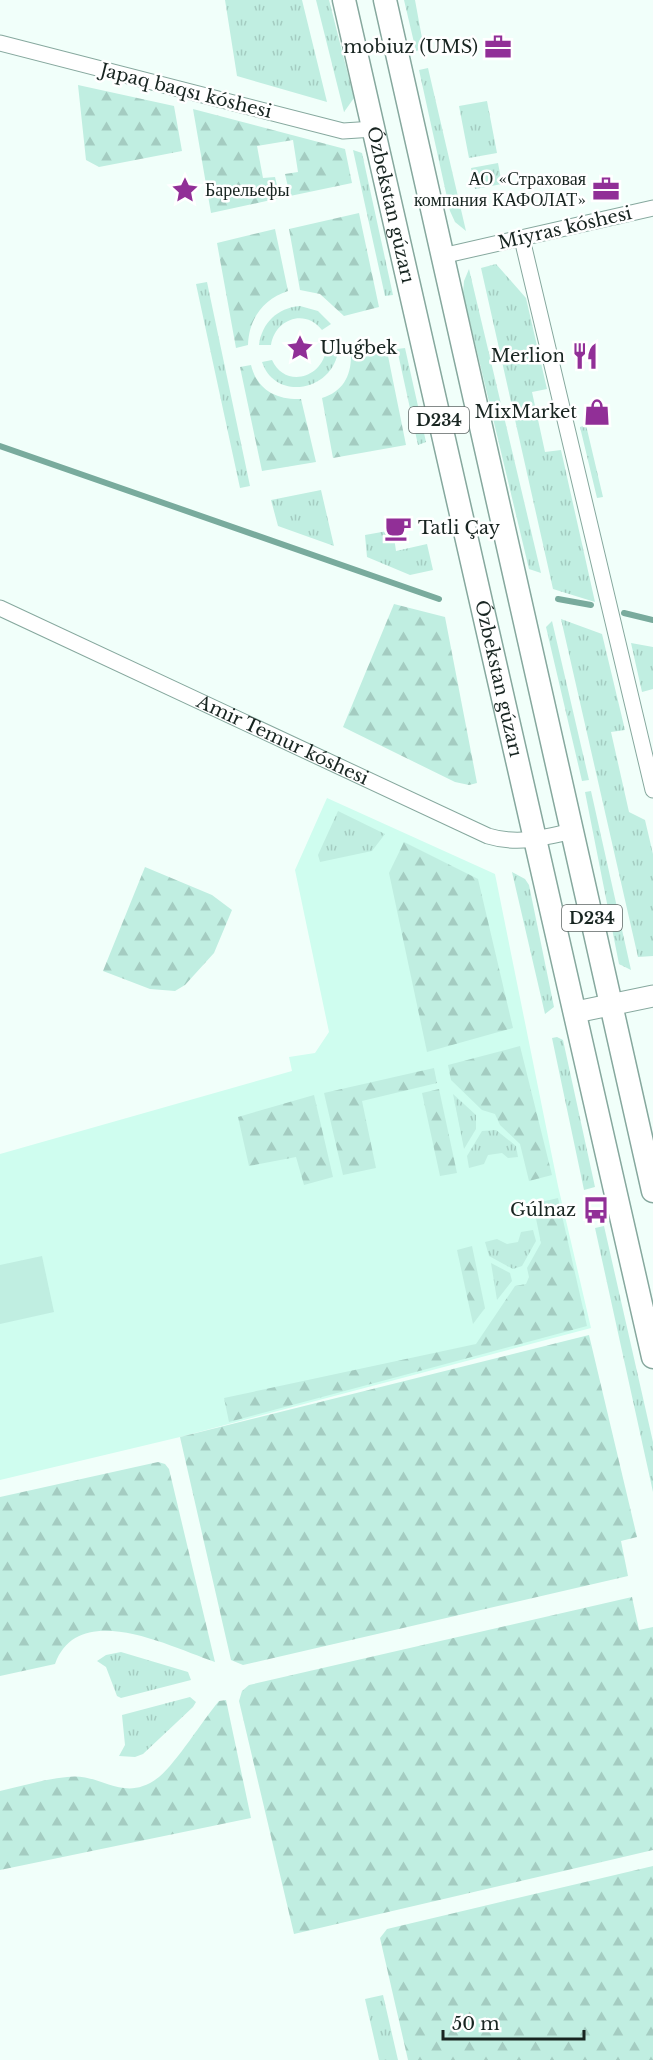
<svg xmlns="http://www.w3.org/2000/svg" width="653" height="2060" font-family="'Libre Baskerville',serif">
<style>
.built{fill:#cffdef}
.grass{fill:url(#grass-tufts)}
.forest{fill:url(#forest-firs)}
.pitch{fill:#c0eee1}
.lines{fill:none;stroke-linecap:round;stroke-linejoin:round}
.stream{stroke:#79ab9d;stroke-width:6}
.minor-casing{stroke:#86a89e;stroke-width:17}
.secondary-casing{stroke:#86a89e;stroke-width:23}
.primary-casing{stroke:#86a89e;stroke-width:25}
.minor{stroke:#fff;stroke-width:15}
.secondary{stroke:#fff;stroke-width:21}
.primary{stroke:#fff;stroke-width:22}
.labels{text-anchor:middle;dominant-baseline:central;stroke-width:5;stroke-linejoin:round;paint-order:stroke}
.shield{fill:#fff;stroke:#5d6664;stroke-width:1.5}
.shield-label{font-size:16px;font-weight:bold;fill:#182521}
.poi-label{font-size:18px;fill:#182521;stroke:#fff;text-anchor:end}
.street-label{font-size:18px;fill:#182521;stroke:#fff}
</style>
<defs>
<pattern id="grass-tufts" width="24" height="20" patternUnits="userSpaceOnUse" patternTransform="scale(1.5)"><rect width="24" height="20" fill="#c0eee1"/><path d="M3 7l-1-3M5 7V3M7 7l1-3M15 17l-1-3M17 17v-4M19 17l1-3" fill="none" stroke="#a4ccc1"/></pattern>
<pattern id="forest-firs" width="22" height="20" patternUnits="userSpaceOnUse" patternTransform="scale(1.5)"><rect width="22" height="20" fill="#c0eee1"/><path d="M5 1l3.5 6h-7zM16 11l3.5 6h-7z" fill="#a4ccc1"/></pattern>
</defs>
<rect width="100%" height="100%" fill="#f1fffa"/>
<path class="built" d="M327,798l168,76 63,312 33,142 -411,109 -180,43v-326l292,-83 -3,-14 26,-4 14,-21 -34,-162z"/>
<path class="grass" d="M225,0h77l25,102 -90,-26z
M316,0h13l25,98 -10,14z
M404,0h11l9,49 -8,2z
M428,68l38,163 -11,-9 -5,-11 -31,-141z
M487,101l10,52 -28,5 -10,-52z
M353,150l9,3 31,142 -8,1z
M498,163l4,21 -27,5 -4,-21z
M496,264l30,34 21,91 -15,3 13,60 16,-2 34,152 -42,-13 -72,-321z
M469,269l72,304 -12,-4 -66,-276 1,-12z
M207,282l43,204 -10,2 -44,-204z
M300,306l18,5 13,13 -9,6c-17,-22 -47,-11 -51,15h-12c3,-22 18,-37 41,-39z
M405,348l21,94 -8,3 -21,-96z
M326,351l12,1c-7,40 -63,49 -76,10l10,-2c12,27 48,20 54,-9z
M586,425l17,72 -6,1 -17,-71z
M321,490l13,56 -56,-20 -7,-26z
M393,530l3,21 31,-7 6,26 -23,5 -43,-18 -2,-22z
M561,619l41,15 23,96 -14,2 18,80 16,8 8,34v102l-15,1z
M552,621l37,159 -7,1 -36,-154z
M631,643l22,4v42l-11,3z
M591,791l40,179 -12,-6 -34,-172z
M338,811l47,23 -13,17 -52,11 -2,-7z
M512,872l13,7 4,6 25,122 -9,7z
M557,1037l6,3 32,147 -11,3 -32,-152z
M453,1094l23,21v14l-12,20z
M496,1130l20,16 2,11 -10,1 -6,-5 -14,2 -4,9 -15,4 -2,-12 15,-25z
M604,1226l49,216v50l-58,-264z
M533,1230l3,11 -14,25 -9,3 -24,-13 -4,-14 12,-3 10,5 11,-2 3,-10z
M491,1263l19,10 2,8 -15,19z
M121,1652l67,20 3,8 -70,18 -4,-2 -11,-29 -9,-6 9,-6z
M190,1697l6,5 -3,5 -50,47 -8,3 -16,-1 6,-11 -3,-30z
M383,1995l15,65h-19l-14,-61z"/>
<path class="forest" d="M78,85l96,21 8,45 -83,16 -13,-7z
M193,109l152,40 7,34 -62,13 -5,-22 13,-2 -5,-32 -36,6 6,32 12,-1 5,21 -69,15z
M359,213l20,94 -35,9 -24,-22 -20,-4 -11,-61z
M275,229l13,62c-25,8 -39,28 -40,54l-12,3 -19,-105z
M387,351l19,94 -73,13 -11,-60c20,-6 29,-21 29,-42z
M251,365c6,25 26,35 50,34l15,63 -54,9 -22,-104z
M394,604l51,13 32,166 -8,2 -14,-3 -112,-55z
M404,842l74,37 35,149 -86,24 -38,-179z
M145,867l67,28 20,15 -18,43 -29,32 -10,6 -25,-2 -47,-18z
M520,1046l32,129 -23,6 -9,-37 -20,-19 -5,-11 -13,-4 -31,-30 -3,-15z
M434,1068l3,15 -75,18 14,67 -33,7 -19,-82z
M439,1089l18,84 -17,3 -18,-83z
M314,1095l19,82 -29,8 -8,-28 -47,9 -11,-49z
M558,1198l29,128 -358,96 -5,-24 252,-54 39,-58 11,-2 3,-7 -2,-9 14,-25 -8,-39z
M472,1246l13,62 -12,16 -16,-74z
M589,1335l48,202 -16,4 7,35 -385,89 -12,-5 -51,-223z
M158,1462l7,2 4,5 46,193c-45,-15 -136,-63 -160,2l-55,12v-179z
M632,1597l7,33 14,-3v223l-359,84 -55,-233 3,-10 7,-6z
M226,1700l25,118 -251,52v-79c22,-5 45,-12 67,-14 35,-5 56,28 92,0 18,-15 43,-56 60,-76z
M653,1866v194h-245l-28,-122 7,-9z"/>
<path class="pitch" d="M42,1256l12,56 -54,12v-59z"/>
<g class="lines">
<path class="stream" d="M0,446l439,153
M558,599l33,6
M624,613l29,7"/>
<defs>
<g id="minor">
<path d="M0,43l343,88 31,-2"/>
<path d="M522,239l131,551"/>
<path d="M442,256l211,-48"/>
<path id="s1" d="M0,608l488,228c29,9 56,2 84,-5"/>
</g>
<path id="secondary" d="M576,1012l77,-16"/>
<g id="primary">
<path id="s2" d="M344,0l309,1357"/>
<path d="M385,0l268,1191"/>
</g>
</defs>
<use href="#minor" class="minor-casing"/>
<use href="#secondary" class="secondary-casing"/>
<use href="#primary" class="primary-casing"/>
<use href="#minor" class="minor"/>
<use href="#secondary" class="secondary"/>
<use href="#primary" class="primary"/>
</g>
<defs>
<symbol id="office-bare" viewBox="-9 -9 18 18"><path d="M-6-3h4V-5.5h4V-3h4V5H-6ZM-1-4.5V-3h2v-1.5ZM-6 0V1H6V0Z" fill="#912f97" stroke="#fff" stroke-width="2.5" paint-order="stroke"/></symbol>
<symbol id="sight-bare" viewBox="-9 -9 18 18"><path d="M0-6L1.8-2.2L6-1.7L2.9 1.2L3.7 5.4L0 3.3L-3.7 5.4L-2.9 1.2L-6-1.7L-1.8-2.2Z" fill="#912f97" stroke="#fff" stroke-width="2.5" paint-order="stroke"/></symbol>
<symbol id="restaurant-bare" viewBox="-9 -9 18 18"><path d="M-5-6h1v4h1v-4h1v4h1v-4h1v5L-1.5 .5V6h-2V.5L-5-1ZM5-6V6H3V1.5H1.5Q1.5-4 5-6Z" fill="#912f97" stroke="#fff" stroke-width="2.5" paint-order="stroke"/></symbol>
<symbol id="shop-bare" viewBox="-9 -9 18 18"><path d="M-5-2.5h2.3a2.7 3.5 0 0 1 5.4 0H5L5.5 6h-11ZM-1.5-2.5h3a1.5 2.3 0 0 0-3 0Z" fill="#912f97" stroke="#fff" stroke-width="2.5" paint-order="stroke"/></symbol>
<symbol id="cafe-bare" viewBox="-9 -9 18 18"><path d="M-5.5-4.5H6V0H3Q3 3.5 0 3.5H-2.5Q-5.5 3.5-5.5 0ZM3-3.2v2h1.7v-2ZM-6 4.5H4V6H-6Z" fill="#912f97" stroke="#fff" stroke-width="2.5" paint-order="stroke"/></symbol>
<symbol id="bus-bare" viewBox="-9 -9 18 18"><path d="M-5-6H5V4H4V6H2V4H-2V6H-4V4H-5ZM-3.5-4V0h7V-4ZM-3.5 1.2v1.5H-2V1.2ZM2 1.2v1.5H3.5V1.2Z" fill="#912f97" stroke="#fff" stroke-width="2.5" paint-order="stroke"/></symbol>
</defs>
<g fill-rule="evenodd">
<use href="#office-bare" x="479" y="28" width="38" height="38"/>
<use href="#office-bare" x="587" y="170" width="38" height="38"/>
<use href="#sight-bare" x="166" y="171" width="38" height="38"/>
<use href="#sight-bare" x="281" y="329" width="38" height="38"/>
<use href="#restaurant-bare" x="566" y="337" width="38" height="38"/>
<use href="#shop-bare" x="578" y="393" width="38" height="38"/>
<use href="#cafe-bare" x="379" y="509" width="38" height="38"/>
<use href="#bus-bare" x="577" y="1191" width="38" height="38"/>
</g>
<g class="labels">
<g class="shield">
<rect x="409" y="407" width="60" height="26" rx="4.5"/>
<rect x="562" y="905" width="60" height="26" rx="4.5"/>
</g>
<g class="shield-label">
<text x="439" y="420">D234</text>
<text x="592" y="918">D234</text>
</g>
<g class="poi-label">
<text x="478" y="47">mobiuz (UMS)</text>
<text x="586" y="179">АО «Страховая<tspan x="586" dy="21">компания КАФОЛАТ»</tspan></text>
<text x="205" y="190" text-anchor="start">Барельефы</text>
<text x="320" y="348" text-anchor="start">Uluǵbek</text>
<text x="565" y="356">Merlion</text>
<text x="577" y="412">MixMarket</text>
<text x="418" y="528" text-anchor="start">Tatli Çay</text>
<text x="576" y="1210">Gúlnaz</text>
</g>
<g class="street-label">
<text transform="translate(186 91) rotate(14)">Japaq baqsı kóshesi</text>
<text stroke="none"><textPath href="#s2" startOffset="210">Ózbekstan gúzarı</textPath></text>
<text transform="translate(565 228) rotate(-13)">Miyras kóshesi</text>
<text stroke="none"><textPath href="#s2" startOffset="696">Ózbekstan gúzarı</textPath></text>
<text stroke="none"><textPath href="#s1" startOffset="312">Amir Temur kóshesi</textPath></text>
</g>
</g>
<path d="M443 2030v9h141v-9" fill="none" stroke="#182521" stroke-width="3"/>
<text x="452" y="2030" font-size="18" fill="#182521" stroke="#ffffff" stroke-width="4.5" paint-order="stroke">50 m</text>
</svg>
